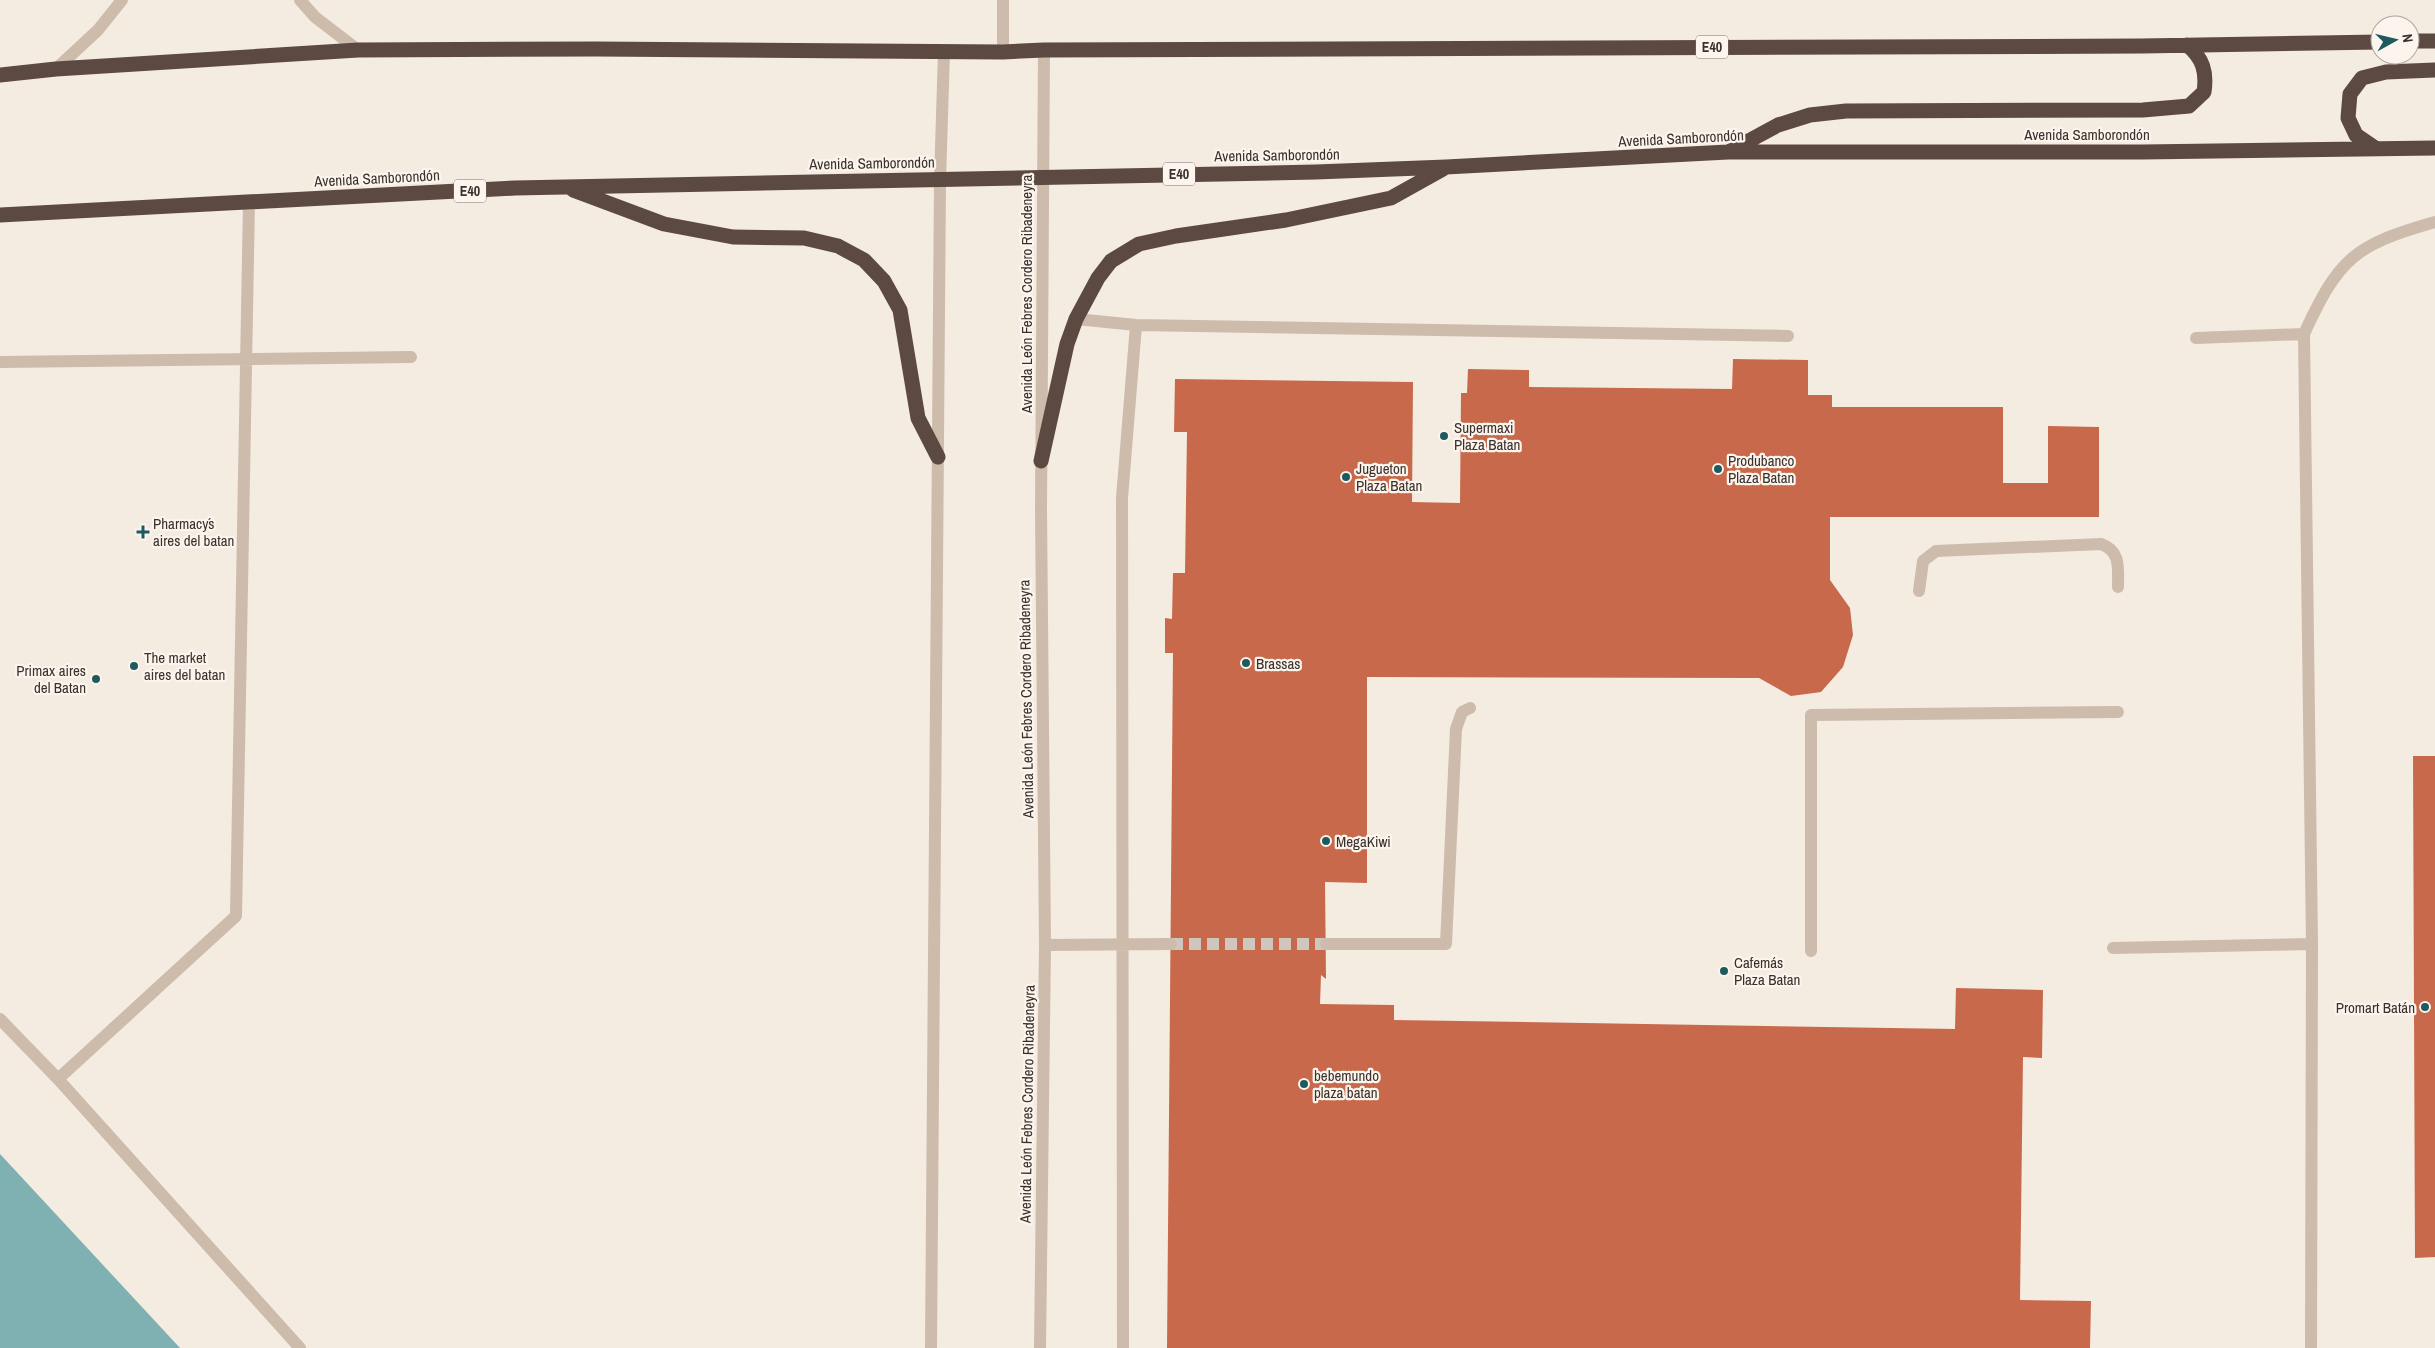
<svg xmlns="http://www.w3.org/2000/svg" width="2435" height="1348" font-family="'Archivo Narrow',sans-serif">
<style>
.water{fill:#7fb0b2}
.building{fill:#c8694b}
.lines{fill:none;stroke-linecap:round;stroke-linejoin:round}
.minor-tunnel{stroke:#cfc6bd;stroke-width:12;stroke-dasharray:12 6;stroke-linecap:butt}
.minor{stroke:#cdbbac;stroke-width:12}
.highway{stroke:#5c4a42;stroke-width:15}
.poi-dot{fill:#1f5a5e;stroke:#fbf5ee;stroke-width:2}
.labels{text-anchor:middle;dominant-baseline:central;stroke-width:4.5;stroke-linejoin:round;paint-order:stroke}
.shield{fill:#fbf5ee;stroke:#756b66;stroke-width:1}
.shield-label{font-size:14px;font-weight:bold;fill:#3b302b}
.street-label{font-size:15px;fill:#3b302b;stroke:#fbf5ee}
.poi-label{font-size:15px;fill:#3b302b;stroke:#fbf5ee;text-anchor:start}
</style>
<rect width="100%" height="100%" fill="#f4ebe1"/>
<path class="water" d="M0,1154l180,194h-180z"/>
<path class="building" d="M1733,359l75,1v35h24v12h171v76h45v-57l51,1v90h-269v63l20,28 3,27 -10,32 -22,25 -30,4 -32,-18 -392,-1v206l-42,-1 1,97 -5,-4 -1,29 74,1v15l561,9 1,-41 87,2 -1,68 -19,-1 -3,243 71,1 -1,47h-923l6,-695h-8v-35l7,1 1,-46h12l2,-141h-13l1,-53 238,3 -1,120 48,1 1,-110h6l1,-24 61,1v17l203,2z
M2413,756h22v501l-20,1z"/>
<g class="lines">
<path class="minor-tunnel" d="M1171,944h155"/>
<path class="minor" d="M300,0l15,17 43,33
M1003,52v-52
M56,69l42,-39 24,-30
M1076,319l60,6
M2304,334c35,-76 50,-89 131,-112
M2196,338l108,-4 8,610 -1,404
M0,362l411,-5
M1919,591l4,-30 13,-10 165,-7c20,7 17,24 17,43
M1326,944h120l10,-215 6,-17 8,-4
M1045,945l126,-1
M2113,948l199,-4
M1811,951v-236l307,-3
M0,1019l58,60 242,269
M58,1079l178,-163 13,-714
M931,1348l9,-1168 4,-128
M1040,1348l5,-403 -4,-436 3,-459
M1123,1348l-1,-850 14,-173 652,11"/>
<path class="highway" d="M2410,41h25
M0,75l56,-6 302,-19 239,-1 406,3 41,-2 1098,-4 238,-4
M2375,148l-19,-13 -8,-17 2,-24 12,-16 24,-6 49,-2
M1730,151l48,-26 32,-10 36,-4 297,-1 46,-4 15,-14c3,-20 -1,-34 -17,-47
M573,190l91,34 69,13 71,1 34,8 26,14 20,21 16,29 18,108 20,39
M0,215l515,-27 801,-16 130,-5 282,-15h414l293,-4
M1041,461l26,-117 9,-25 22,-41 13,-17 28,-17 37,-8 110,-16 105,-22 52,-29"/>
</g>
<g class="poi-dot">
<circle cx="1444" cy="436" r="5"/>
<circle cx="1718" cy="469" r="5"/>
<circle cx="1346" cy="477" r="5"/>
<path d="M140.5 524.5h5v5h5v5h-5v5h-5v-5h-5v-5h5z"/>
<circle cx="1246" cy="663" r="5"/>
<circle cx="134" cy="666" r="5"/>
<circle cx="96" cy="679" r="5"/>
<circle cx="1326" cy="841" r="5"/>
<circle cx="1724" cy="971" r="5"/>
<circle cx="2425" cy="1007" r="5"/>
<circle cx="1304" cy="1084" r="5"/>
</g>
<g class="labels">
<g class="shield">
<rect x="1696" y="35.5" width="32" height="23" rx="4"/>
<rect x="1163" y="162.5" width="32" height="23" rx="4"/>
<rect x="454" y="179.5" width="32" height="23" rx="4"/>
</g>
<g class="shield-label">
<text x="1712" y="47">E40</text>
<text x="1179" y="174">E40</text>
<text x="470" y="191">E40</text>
</g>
<g class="street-label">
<text x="2087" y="134">Avenida Samborondón</text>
<text transform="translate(1681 138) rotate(-3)">Avenida Samborondón</text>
<text transform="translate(1277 155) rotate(-1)">Avenida Samborondón</text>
<text transform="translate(872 163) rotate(-1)">Avenida Samborondón</text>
<text transform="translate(377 178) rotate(-3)">Avenida Samborondón</text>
<text transform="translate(1026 294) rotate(-90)">Avenida León Febres Cordero Ribadeneyra</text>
<text transform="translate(1026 699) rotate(-91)">Avenida León Febres Cordero Ribadeneyra</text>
<text transform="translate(1027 1104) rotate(-89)">Avenida León Febres Cordero Ribadeneyra</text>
</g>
<g class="poi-label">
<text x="1454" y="427">Supermaxi<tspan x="1454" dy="17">Plaza Batan</tspan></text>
<text x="1728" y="460">Produbanco<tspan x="1728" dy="17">Plaza Batan</tspan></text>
<text x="1356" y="468">Jugueton<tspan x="1356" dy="17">Plaza Batan</tspan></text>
<text x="153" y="523">Pharmacy´s<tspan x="153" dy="17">aires del batan</tspan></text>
<text x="144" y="657">The market<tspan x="144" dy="17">aires del batan</tspan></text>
<text x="1256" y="663">Brassas</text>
<text x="86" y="670" text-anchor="end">Primax aires<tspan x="86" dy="17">del Batan</tspan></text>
<text x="1336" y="841">MegaKiwi</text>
<text x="1734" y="962">Cafemás<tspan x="1734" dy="17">Plaza Batan</tspan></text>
<text x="2415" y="1007" text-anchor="end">Promart Batán</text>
<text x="1314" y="1075">bebemundo<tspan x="1314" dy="17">plaza batan</tspan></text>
</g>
</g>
<g transform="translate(2395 40) rotate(82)"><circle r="24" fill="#fbf5ee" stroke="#aea6a0"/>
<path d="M0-4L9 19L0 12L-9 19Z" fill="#1f5a5e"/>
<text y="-8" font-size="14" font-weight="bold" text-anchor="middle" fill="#3b302b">N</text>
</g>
</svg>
